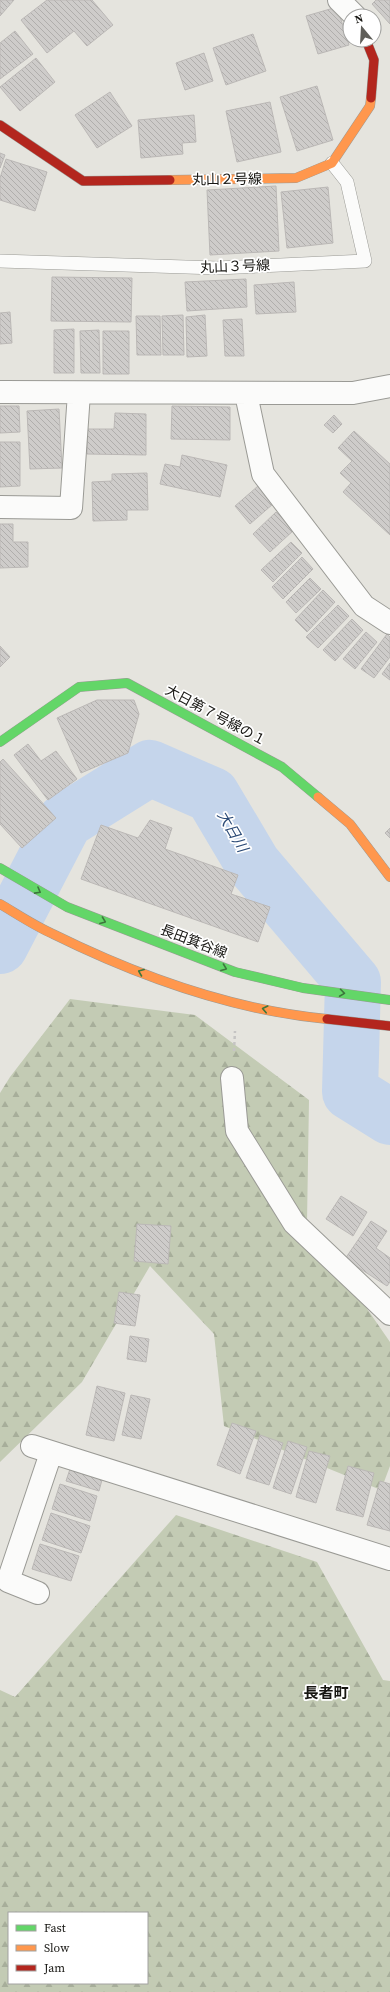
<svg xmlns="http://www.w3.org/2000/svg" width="390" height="1992" font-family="'Source Serif 4','Noto Sans JP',serif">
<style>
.forest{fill:url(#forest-firs);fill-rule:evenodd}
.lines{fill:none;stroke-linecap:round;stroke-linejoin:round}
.river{stroke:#c5d5eb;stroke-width:56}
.building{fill:url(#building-back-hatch);stroke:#bbb8b6}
.lane-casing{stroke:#9a9a95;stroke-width:14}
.street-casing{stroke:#9a9a95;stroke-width:24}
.fast-casing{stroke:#9a9a95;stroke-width:10}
.slow-casing{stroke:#9a9a95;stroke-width:10}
.jam-casing{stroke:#9a9a95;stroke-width:10}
.path{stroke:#c5c4c3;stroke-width:2.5;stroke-dasharray:3 3;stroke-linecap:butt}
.lane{stroke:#fbfbfa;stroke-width:13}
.street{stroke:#fbfbfa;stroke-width:22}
.fast{stroke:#63d668;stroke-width:9}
.slow{stroke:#ff974d;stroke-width:9}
.jam{stroke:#b3261e;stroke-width:9}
.oneway{stroke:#3d763d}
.labels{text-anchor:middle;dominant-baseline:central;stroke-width:3.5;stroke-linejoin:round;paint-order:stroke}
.street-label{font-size:14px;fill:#171612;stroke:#fff}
.water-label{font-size:15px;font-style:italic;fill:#2c4b77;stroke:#fff}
.neighbourhood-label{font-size:15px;font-weight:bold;fill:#171612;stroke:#fff}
</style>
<defs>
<pattern id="forest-firs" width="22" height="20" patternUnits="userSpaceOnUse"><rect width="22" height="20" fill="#c3cbb4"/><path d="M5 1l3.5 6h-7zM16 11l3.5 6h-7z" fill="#a7ae9a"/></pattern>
<pattern id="building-back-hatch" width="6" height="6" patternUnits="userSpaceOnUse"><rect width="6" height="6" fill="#ceccca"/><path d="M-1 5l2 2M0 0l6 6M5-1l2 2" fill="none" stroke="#b0aeac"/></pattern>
</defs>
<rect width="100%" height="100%" fill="#e5e4de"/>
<path class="forest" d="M70,999l125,16 114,85 -2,122 83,120v124l-9,24 -157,-64 -10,-92 -64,-68 -68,116 -82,80v-369l10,-16z
M176,1515l141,47 66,118 7,1v311h-390v-302l15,7zM9,1913h138v70h-138z"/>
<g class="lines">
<path class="river" d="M0,946l65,-125 85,-53 62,27 41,69 100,118 -3,110 40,25"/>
</g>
<path class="building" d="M0,0h14l-14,16z
M47,0h45l21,25 -26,21 -13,-15 -27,22 -26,-33z
M376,0h14v24l-18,-20z
M337,7l12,38 -31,9 -12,-38z
M15,31l18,23 -33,25v-36z
M253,34l13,37 -40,14 -13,-37z
M204,53l9,28 -28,9 -9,-27z
M36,58l19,24 -35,29 -20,-24z
M317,86l16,54 -36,11 -17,-54z
M110,92l22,34 -35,22 -22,-33z
M270,102l11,50 -44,10 -11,-51z
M194,115l2,27 -14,1 1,11 -42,4 -3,-38z
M0,153l5,2 -5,13z
M6,159l41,13 -12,39 -35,-11v-22z
M276,186l3,65 -69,4 -3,-65z
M328,187l5,56 -46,5 -6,-56z
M52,277l80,1 -1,44 -80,-1z
M246,279l1,28 -60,4 -2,-29z
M294,282l2,30 -40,2 -2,-29z
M10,312l2,31 -12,1v-31z
M183,315l1,40h-21l-1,-39z
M205,315l2,41 -20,1 -1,-40z
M136,316h24l1,39h-24z
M242,319l2,37h-19l-2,-36z
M74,329v44h-20v-43z
M99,330l1,43h-19l-1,-42z
M103,331h26v43h-26z
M0,406h19l1,26 -20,1z
M172,406l58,1v33l-59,-1z
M59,409l3,59 -32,1 -3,-58z
M115,413l31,1v41l-59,-1v-25h27z
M334,415l8,9 -9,9 -9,-8z
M354,431l36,33v71l-47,-43 8,-9 -11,-10 12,-12 -14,-13z
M0,442h20v44l-20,1z
M182,455l45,10 -7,32 -60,-13 5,-20 15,3z
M147,473l1,37h-21v10l-34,1 -1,-39 20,-1v-7z
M258,486l15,18 -23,20 -15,-18z
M276,512l18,18 -24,22 -17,-18z
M0,524h13v18h15v25l-28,1z
M291,542l11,11 -29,29 -12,-12z
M302,557l11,12 -30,30 -11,-12z
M310,578l11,11 -25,24 -10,-11z
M323,590l12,12 -28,30 -12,-12z
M338,605l11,11 -31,32 -12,-11z
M352,619l11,11 -28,31 -12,-11z
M366,632l11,10 -22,27 -12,-10z
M387,634l3,3v20l-16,21 -13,-9z
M0,646l10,11 -10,10z
M390,663v17l-8,-6z
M97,700h37l5,14 -11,39 -47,20 -24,-55z
M28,744l13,17 15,-10 21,28 -29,21 -34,-45z
M3,759l53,59 -34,30 -22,-24v-62z
M150,820l22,8 -7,21 73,26 -7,19 39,13 -12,35 -177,-63 20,-54 37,13z
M390,828v10l-5,-5z
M341,1196l26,16 -14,24 -27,-17z
M371,1221l16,10 -11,17 14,10v24l-3,4 -42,-27z
M137,1224l34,2 -3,38 -34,-3z
M119,1292l21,3 -5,31 -21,-3z
M130,1336l19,3 -3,23 -19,-3z
M97,1386l28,7 -11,48 -28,-6z
M131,1395l19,4 -9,40 -19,-4z
M232,1423l24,8 -16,43 -23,-9z
M260,1435l23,8 -14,42 -23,-7z
M288,1441l19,6 -16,47 -18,-6z
M309,1451l21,5 -14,47 -20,-6z
M71,1466l32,10 -4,15 -33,-10z
M348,1466l26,7 -11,44 -27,-7z
M380,1481l10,3v47l-23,-6z
M60,1484l37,12 -7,25 -38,-12z
M51,1513l39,13 -9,27 -39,-13z
M40,1544l39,12 -8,25 -39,-12z"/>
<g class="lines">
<defs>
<path id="lane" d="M0,261l217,7 148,-7 -18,-79 -15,-19"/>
<path id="street" d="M339,0l16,16
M0,392l353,1 37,-7
M246,394l17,80 101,132 26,17
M0,507l71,1 8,-115
M232,1078l5,53 57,92 96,91
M32,1446l358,113
M38,1593l-30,-12 43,-128"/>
<path id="fast" d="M0,742l79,-55 48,-4 155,84 36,30
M0,868l67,39 168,65 68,16 87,12"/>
<path id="slow" d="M170,180l126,-2 36,-15 38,-57 1,-8
M318,797l32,27 40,53
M0,904c17,10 35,22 53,30 85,42 179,76 274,85"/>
<path id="jam" d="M366,40l8,20 -3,38
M0,125l83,56 87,-1
M327,1019l63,7"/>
</defs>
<use href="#lane" class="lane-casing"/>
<use href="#street" class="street-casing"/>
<use href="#fast" class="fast-casing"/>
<use href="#slow" class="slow-casing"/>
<use href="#jam" class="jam-casing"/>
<path class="path" d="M234,1051l1,-20"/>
<use href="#lane" class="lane"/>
<use href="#street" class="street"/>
<use href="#fast" class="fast"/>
<use href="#slow" class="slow"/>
<use href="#jam" class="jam"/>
</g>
<defs><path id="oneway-chevron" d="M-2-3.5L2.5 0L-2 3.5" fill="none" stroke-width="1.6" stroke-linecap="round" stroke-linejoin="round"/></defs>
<g class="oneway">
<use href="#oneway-chevron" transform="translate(38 891) rotate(29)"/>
<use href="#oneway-chevron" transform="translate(103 921) rotate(21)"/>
<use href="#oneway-chevron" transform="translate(224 968) rotate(21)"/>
<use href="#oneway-chevron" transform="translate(141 972) rotate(-158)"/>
<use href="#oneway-chevron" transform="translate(342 993) rotate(8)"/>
<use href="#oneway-chevron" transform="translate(265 1009) rotate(-167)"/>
</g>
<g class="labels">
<g class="street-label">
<text transform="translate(227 179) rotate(-1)">丸山２号線</text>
<text transform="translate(235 266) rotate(-2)">丸山３号線</text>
<text transform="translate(216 715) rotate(28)">大日第７号線の１</text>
<text transform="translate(194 941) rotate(21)">長田箕谷線</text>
</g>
<g class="water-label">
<text transform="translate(233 831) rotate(60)">大日川</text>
</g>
<g class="neighbourhood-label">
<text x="326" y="1692">長者町</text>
</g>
</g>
<rect x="8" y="1912" width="140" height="72" fill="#ffffff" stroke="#a2a2a0"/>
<rect x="16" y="1925" width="20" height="6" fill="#63d668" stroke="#a2a2a0"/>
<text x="44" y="1932" font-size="12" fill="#171612">Fast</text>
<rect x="16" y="1945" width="20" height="6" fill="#ff974d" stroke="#a2a2a0"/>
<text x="44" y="1952" font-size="12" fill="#171612">Slow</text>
<rect x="16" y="1965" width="20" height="6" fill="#b3261e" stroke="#a2a2a0"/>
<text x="44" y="1972" font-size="12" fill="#171612">Jam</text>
<g transform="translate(362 28) rotate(342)"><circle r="19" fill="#ffffff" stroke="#a2a2a0"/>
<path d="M0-3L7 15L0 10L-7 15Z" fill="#5f5e59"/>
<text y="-6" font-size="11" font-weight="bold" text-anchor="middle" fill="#171612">N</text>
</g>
</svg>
